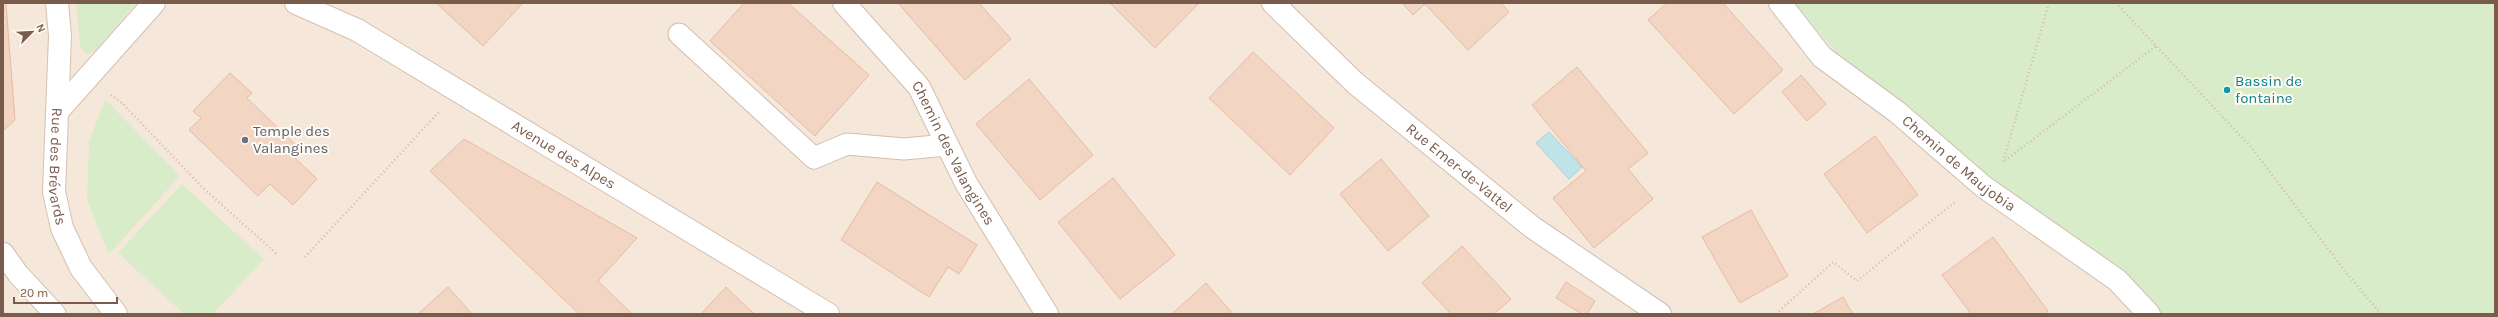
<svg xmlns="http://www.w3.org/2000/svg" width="2498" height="317" font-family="Karla,sans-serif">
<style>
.residential{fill:#f5e8da}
.green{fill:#d8ecc9}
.water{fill:#bfe3e8;stroke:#a5d3da}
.building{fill:#f3d5c3;stroke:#e6bba3}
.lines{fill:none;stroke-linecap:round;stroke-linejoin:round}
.service-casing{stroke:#d1beb0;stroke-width:23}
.minor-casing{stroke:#d1beb0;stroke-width:24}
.secondary-casing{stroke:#d6c0b0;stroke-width:24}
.path{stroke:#d9b8a5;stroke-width:2.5;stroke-dasharray:1 3;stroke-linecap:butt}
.service{stroke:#fff;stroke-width:21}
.minor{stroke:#fff;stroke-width:22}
.secondary{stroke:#fff;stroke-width:22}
.culture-dot{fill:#0f9aa8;stroke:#fffaf3;stroke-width:1.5}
.worship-dot{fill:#6b7280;stroke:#fffaf3;stroke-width:1.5}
.labels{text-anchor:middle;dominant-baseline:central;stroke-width:4;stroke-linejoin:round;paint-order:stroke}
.culture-label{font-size:15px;fill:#0d838f;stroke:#fffaf3;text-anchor:start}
.worship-label{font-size:15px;fill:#5b616d;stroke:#fffaf3;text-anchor:start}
.street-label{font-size:15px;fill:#7a5c4d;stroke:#fffaf3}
</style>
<rect width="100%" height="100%" fill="#fdf6ec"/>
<path class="residential" d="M3,3h1791l44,52 317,259h-2152z"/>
<path class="green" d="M76,3h59v1l-37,44 -10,7 -8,-8z
M1794,3h701v311h-340l-166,-133 -151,-126z
M105,99l75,77 -68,75 -4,2 -21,-53 2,-58z
M182,184l82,75 -51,55h-29l-66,-61z"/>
<path class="water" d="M1549,132l33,35 -13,12 -33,-36z"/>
<path class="building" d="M3,3l3,1 9,116 -12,11z
M436,3h87l-40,43z
M744,3h44l81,72 -54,61 -105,-95z
M898,3h81l32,36 -46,41z
M1110,3h89l-44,45z
M1402,3h99l8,9 -41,38 -43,-46 -12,11z
M1667,3h56l60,67 -49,44 -86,-94z
M1253,52l81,76 -44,47 -81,-77z
M1577,67l71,86 -20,16 25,30 -59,49 -41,-50 33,-27 -54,-66z
M230,73l22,20 -5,5 54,52 -7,7 23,22 -24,26 -23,-21 -12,12 -69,-66 12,-12 -8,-7z
M1801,75l25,29 -19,17 -25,-29z
M1029,79l64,76 -53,45 -64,-76z
M1875,136l43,59 -51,38 -43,-59z
M464,139l173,99 -39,43 34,33h-53l-149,-143z
M1381,159l48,57 -41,35 -48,-57z
M1113,178l62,77 -55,44 -62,-77z
M877,182l100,63 -18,29 -11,-7 -19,30 -88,-57z
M1751,210l37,66 -48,27 -38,-66z
M1993,237l55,74 -4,3h-73l-29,-39z
M1462,246l49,53 -17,15h-43l-29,-31z
M1566,282l29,19 -8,13h-5l-26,-16z
M1206,283l27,31h-61z
M448,287l24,27h-54z
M726,287l28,27h-53z
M1843,297l10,17h-40z"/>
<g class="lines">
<defs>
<path id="service" d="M679,34l135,124 33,-14 57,5 43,-4
M3,253l15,21 37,40"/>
<g id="minor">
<path id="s1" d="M844,3l75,84 47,96 81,131"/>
<path id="s2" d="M1273,3l82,80 177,144 128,87"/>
<path id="s3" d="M1780,3l42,54 75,55 87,75 133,93 32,34"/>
</g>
<g id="secondary">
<path id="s4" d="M57,3l3,33 -6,156 8,36 19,40 35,46"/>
<path id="s5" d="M296,3l61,27 471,284"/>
<path d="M57,112l97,-109"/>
</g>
</defs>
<use href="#service" class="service-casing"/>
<use href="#minor" class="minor-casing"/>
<use href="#secondary" class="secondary-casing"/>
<path class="path" d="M2049,3l-46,159 153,-116
M2116,3l135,144 97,128 33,39
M111,95l11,8 82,86 74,66
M305,257l134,-145
M1776,314l57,-52 24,19 98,-79"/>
<use href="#service" class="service"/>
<use href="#minor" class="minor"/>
<use href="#secondary" class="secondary"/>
</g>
<circle class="culture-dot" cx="2227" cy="90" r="4"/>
<circle class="worship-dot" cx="245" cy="140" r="4"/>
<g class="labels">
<g class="culture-label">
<text x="2235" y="81">Bassin de<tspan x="2235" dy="17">fontaine</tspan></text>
</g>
<g class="worship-label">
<text x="253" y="131">Temple des<tspan x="253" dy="17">Valangines</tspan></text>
</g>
<g class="street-label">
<text stroke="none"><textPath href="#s1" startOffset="187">Chemin des Valangines</textPath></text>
<text stroke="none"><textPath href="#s5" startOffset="308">Avenue des Alpes</textPath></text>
<text stroke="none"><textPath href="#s3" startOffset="242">Chemin de Maujobia</textPath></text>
<text stroke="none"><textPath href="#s4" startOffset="164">Rue des Brévards</textPath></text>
<text stroke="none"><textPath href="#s2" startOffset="249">Rue Emer-de-Vattel</textPath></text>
</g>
</g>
<rect width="2498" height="317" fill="none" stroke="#7a5c4d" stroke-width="8"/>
<g transform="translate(32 32) rotate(66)" stroke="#fffaf3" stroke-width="3" paint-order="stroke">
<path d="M0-3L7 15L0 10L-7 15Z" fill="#7a5c4d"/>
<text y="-6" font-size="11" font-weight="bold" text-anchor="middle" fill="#7a5c4d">N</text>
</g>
<path d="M14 297v6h103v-6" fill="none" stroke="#7a5c4d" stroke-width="2"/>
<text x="20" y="297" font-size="12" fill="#7a5c4d" stroke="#fffaf3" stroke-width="3" paint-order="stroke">20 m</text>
</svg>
